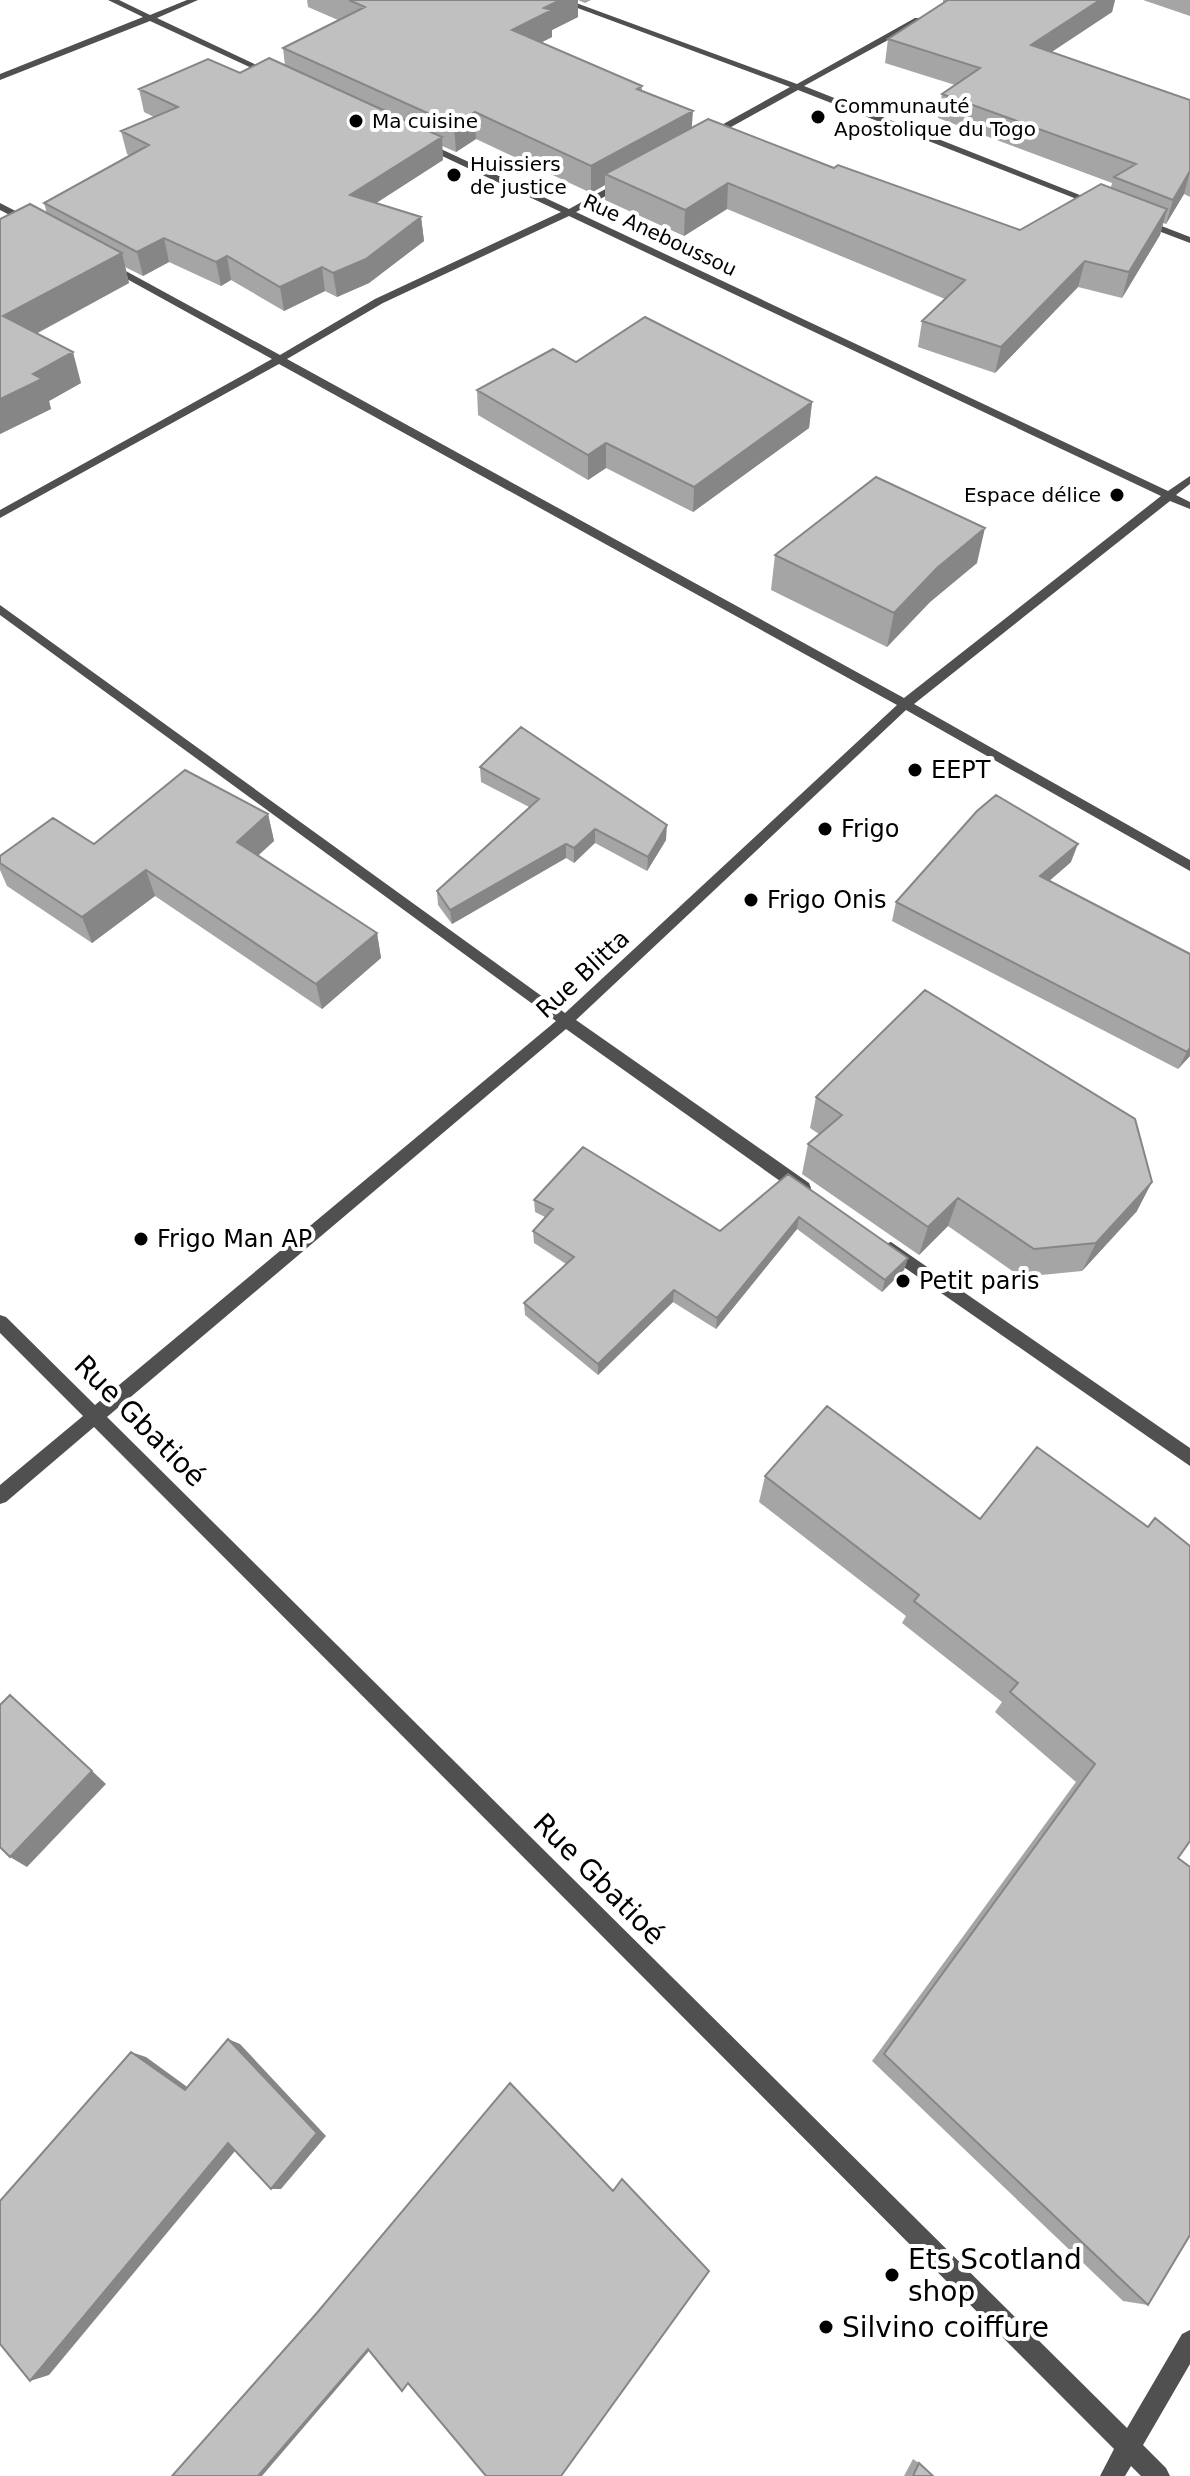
<svg xmlns="http://www.w3.org/2000/svg" width="1190" height="2476" font-family="'DejaVu Sans',sans-serif">
<style>
.lines{fill:none;stroke-linecap:round;stroke-linejoin:round}
.minor{fill:#505050;fill-rule:evenodd}
.wall{fill:#a5a5a5}
.shaded-wall{fill:#868686}
.building{fill:#c0c0c0;stroke:#868686;stroke-width:2}
.poi-dot{fill:#000;stroke:#fff;stroke-width:3}
.labels{text-anchor:middle;dominant-baseline:central;stroke-width:8;stroke-linejoin:round;paint-order:stroke}
.far-poi-label{font-size:20px;fill:#000;stroke:#fff;text-anchor:start}
.far-street-label{font-size:20px;fill:#000;stroke:#fff}
.poi-label{font-size:24px;fill:#000;stroke:#fff;text-anchor:start}
.street-label{font-size:24px;fill:#000;stroke:#fff}
.near-street-label{font-size:28px;fill:#000;stroke:#fff}
.near-poi-label{font-size:28px;fill:#000;stroke:#fff;text-anchor:start}
</style>
<rect width="100%" height="100%" fill="#fff"/>
<g class="lines">
<path class="minor" d="M108,0h11l31,15 37,-15h11l-41,18 121,57 -7,2 -121,-56 -150,59v-6l143,-57z
M556,0h12l229,84 118,-66h6v4l-117,64 296,117 -8,2 -294,-115 -85,47h-6v-4l83,-46z
M426,142l143,67 51,-28h6v4l-50,27 592,279 22,-15v8l-14,11 14,7v7l-20,-8 -256,203 276,156v11l-284,-161 -330,310 233,163 2,5 -2,5h-12l-231,-164 -459,388 1020,1011 55,-94 8,-4v34l-47,81 23,23 4,8h-29l-10,-10 -6,10h-25l14,-27 -1020,-1022 -88,75 -6,2v-19l83,-69 -83,-83v-18l6,2 89,88 461,-384 -556,-406v-10l565,408 332,-308 -618,-341 -279,154v-8l272,-151 -165,-91v-4h6l167,91 95,-56 186,-87 -138,-65 -2,-2zM569,216l592,280 -257,202 -617,-339 96,-56z
M0,203l33,17 2,2 -8,2 -27,-14z
M1140,220h6l44,17v6l-50,-19z
M891,1242l299,206v18l-305,-212 -2,-5 2,-5z"/>
</g>
<path class="wall" d="M307,0h284l-6,3 -7,-3v17l-26,13v7l-12,6 102,43v5l50,36 142,41 186,62 91,-43 1,-4 -174,-65 4,-24 13,-9 -70,-22 3,-24 55,-35v-4h172l-3,12 -61,40 139,48v97l-6,-3 -18,30 -3,-1 -3,12 -38,63 -44,-11 -83,86 -77,-26 4,-26 23,-22 -218,-90 -43,27 -79,-36v-15l-14,8 -115,-54 -20,13 -14,-6 1,14 -67,43 45,14 3,24 -55,42 -32,14 -12,-6 -41,20 -53,-31 -10,6 -52,-24 -26,14 -18,-9 4,16 -93,51 45,49 -32,18 2,8 -51,25v-215l47,-5 -3,-11 86,-47 -3,-2 -6,-23 33,-14 -10,-5 -5,-23 146,-23 -2,-18 55,-28 -30,-13z
M1143,0h47v16z
M576,362l236,40 -3,26 -116,84 -87,-44 -18,12 -110,-65 -1,-25z
M775,555l202,8 -47,39 -43,45 -116,-57z
M480,767l186,73 -19,31 -52,-28 -21,20 -8,-5 -114,66 -14,-19 -1,-14 92,-84 -48,-25z
M268,814l6,27 -16,15 119,77 4,25 -59,51 -167,-113 -63,47 -85,-57 -7,-16v-14l94,-12z
M1071,862l-22,19 141,175 -12,13 -286,-148 4,-19z
M816,1097l321,114 -55,60 -61,6 -73,-51 -29,29 -117,-81 6,-30 11,-10 -9,-6z
M788,1174l120,84 -4,12 -22,22 -85,-63 -81,100 -43,-27 -75,73 -73,-60 -1,-12 42,-39 -32,-21 -1,-12 12,-14 -10,-5 -1,-12 186,31z
M827,1406l351,452 -30,447 -25,-4 -251,-240 204,-279 -81,-70 7,-10 -100,-79 4,-7 -147,-114 6,-26z
M913,2459l6,4 14,13h-29z"/>
<path class="shaded-wall" d="M560,0h18v17l-26,13v7l-39,20 -1,-27 32,-22z
M1100,0h15l-3,12 -86,57 5,-24z
M693,111l-2,27 -86,36v11l-14,8v-27z
M475,112l1,27 -20,13 -2,-27z
M442,137l1,23 -90,58 -3,-23z
M1190,171l-6,23 -18,30 7,-24z
M728,183l-1,26 -43,27 1,-26z
M1167,209l-7,26 -38,63 7,-26z
M421,217l3,24 -55,42 -32,14 -4,-24z
M164,238l5,24 -26,14 -6,-24z
M122,253l7,30 -116,63 -10,-30z
M227,256l4,24 -10,6 -5,-24z
M1085,261l-7,26 -83,86 6,-26z
M322,267l3,24 -41,20 -4,-24z
M73,352l8,31 -32,18 2,8 -51,25v-35l33,-25z
M812,402l-3,26 -116,84 1,-25z
M606,443v25l-18,12v-25z
M985,528l-8,35 -47,39 -43,45 7,-34 43,-45z
M268,814l6,27 -31,27 -6,-26z
M667,825l-1,15 -19,31 1,-14z
M595,829v14l-21,20v-15z
M566,844v14l-114,66 -2,-14z
M1078,844l-7,18 -38,33 7,-19z
M146,870l9,26 -63,47 -10,-26z
M377,933l4,25 -59,51 -6,-25z
M1190,1048v8l-12,13 9,-17z
M1152,1182l-15,29 -55,60 14,-28z
M958,1198l-10,28 -29,29 9,-28z
M799,1217l-2,12 -81,100 1,-11z
M908,1258l-4,12 -22,22 3,-12z
M674,1290l-1,12 -75,73v-11z
M26,1709l80,75 -79,83 -17,-10z
M228,2039l12,5 86,92 -45,53h-10z
M131,2052l15,5 51,37 -12,-4z
M228,2143l12,2 -191,230 -19,6z
M375,2344l-113,132h-4l110,-127z"/>
<path class="building" d="M349,0h211l-16,8 8,2 -40,20 130,56 -5,3 56,22 -102,55 -116,-54 -21,13 -171,-77 82,-41z
M948,0h152l-69,45 159,55v71l-17,29 -59,-23 22,-13 -194,-70 38,-26 -92,-29z
M269,58l173,79 -92,58 71,22 -55,42 -33,14 -11,-6 -42,20 -53,-31 -11,6 -52,-24 -27,14 -93,-49 105,-58 -28,-14 57,-24 -39,-18 69,-30 32,14z
M708,119l126,49 4,-3 182,65 81,-46 66,25 -38,63 -44,-11 -84,86 -79,-26 43,-41 -237,-97 -43,27 -80,-36z
M30,204l92,49 -119,63 70,36 -40,22 9,5 -42,20v-180z
M645,317l167,85 -118,85 -88,-44 -18,12 -111,-65 76,-41 23,13z
M876,477l109,51 -48,40 -43,45 -119,-58z
M521,727l146,98 -19,32 -53,-28 -21,19 -8,-4 -116,66 -13,-19 102,-92 -59,-32z
M185,770l83,44 -31,28 140,91 -61,51 -170,-114 -64,47 -82,-54v-7l53,-38 41,26z
M996,795l82,49 -38,32 150,78v94l-3,4 -291,-150 81,-91z
M925,990l210,129 17,63 -56,61 -62,6 -76,-51 -30,29 -120,-83 34,-29 -26,-18z
M583,1147l137,84 68,-57 120,84 -23,22 -86,-63 -82,101 -43,-28 -76,74 -74,-61 50,-46 -41,-26 20,-22 -19,-9z
M827,1406l153,113 57,-72 111,80 7,-9 35,28v295l-12,17 12,9v368l-42,70 -264,-251 211,-290 -85,-72 8,-9 -104,-82 5,-6 -154,-119z
M10,1695l82,76 -82,86 -10,-10v-142z
M228,2039l89,94 -46,56 -43,-46 -198,238 -30,-37v-143l131,-149 54,38z
M510,2083l103,108 9,-12 87,92 -148,205h-75l-78,-93 -6,8 -34,-42 -110,127h-86l144,-162z
M919,2463l14,13h-20z"/>
<g class="poi-dot">
<circle cx="818" cy="117" r="8"/>
<circle cx="356" cy="121" r="8"/>
<circle cx="454" cy="175" r="8"/>
<circle cx="1117" cy="495" r="8"/>
<circle cx="915" cy="770" r="8"/>
<circle cx="825" cy="829" r="8"/>
<circle cx="751" cy="900" r="8"/>
<circle cx="141" cy="1239" r="8"/>
<circle cx="903" cy="1281" r="8"/>
<circle cx="892" cy="2275" r="8"/>
<circle cx="826" cy="2327" r="8"/>
</g>
<g class="labels">
<g class="far-poi-label">
<text x="834" y="106">Communauté<tspan x="834" dy="23">Apostolique du Togo</tspan></text>
<text x="372" y="121">Ma cuisine</text>
<text x="470" y="164">Huissiers<tspan x="470" dy="23">de justice</tspan></text>
<text x="1101" y="495" text-anchor="end">Espace délice</text>
</g>
<g class="far-street-label">
<text transform="translate(660 235) rotate(25)">Rue Aneboussou</text>
</g>
<g class="poi-label">
<text x="931" y="770">EEPT</text>
<text x="841" y="829">Frigo</text>
<text x="767" y="900">Frigo Onis</text>
<text x="157" y="1239">Frigo Man AP</text>
<text x="919" y="1281">Petit paris</text>
</g>
<g class="street-label">
<text transform="translate(583 974) rotate(-43)">Rue Blitta</text>
</g>
<g class="near-street-label">
<text transform="translate(140 1421) rotate(45)">Rue Gbatioé</text>
<text transform="translate(599 1879) rotate(45)">Rue Gbatioé</text>
</g>
<g class="near-poi-label">
<text x="908" y="2259">Ets Scotland<tspan x="908" dy="32">shop</tspan></text>
<text x="842" y="2327">Silvino coiffure</text>
</g>
</g>
</svg>
